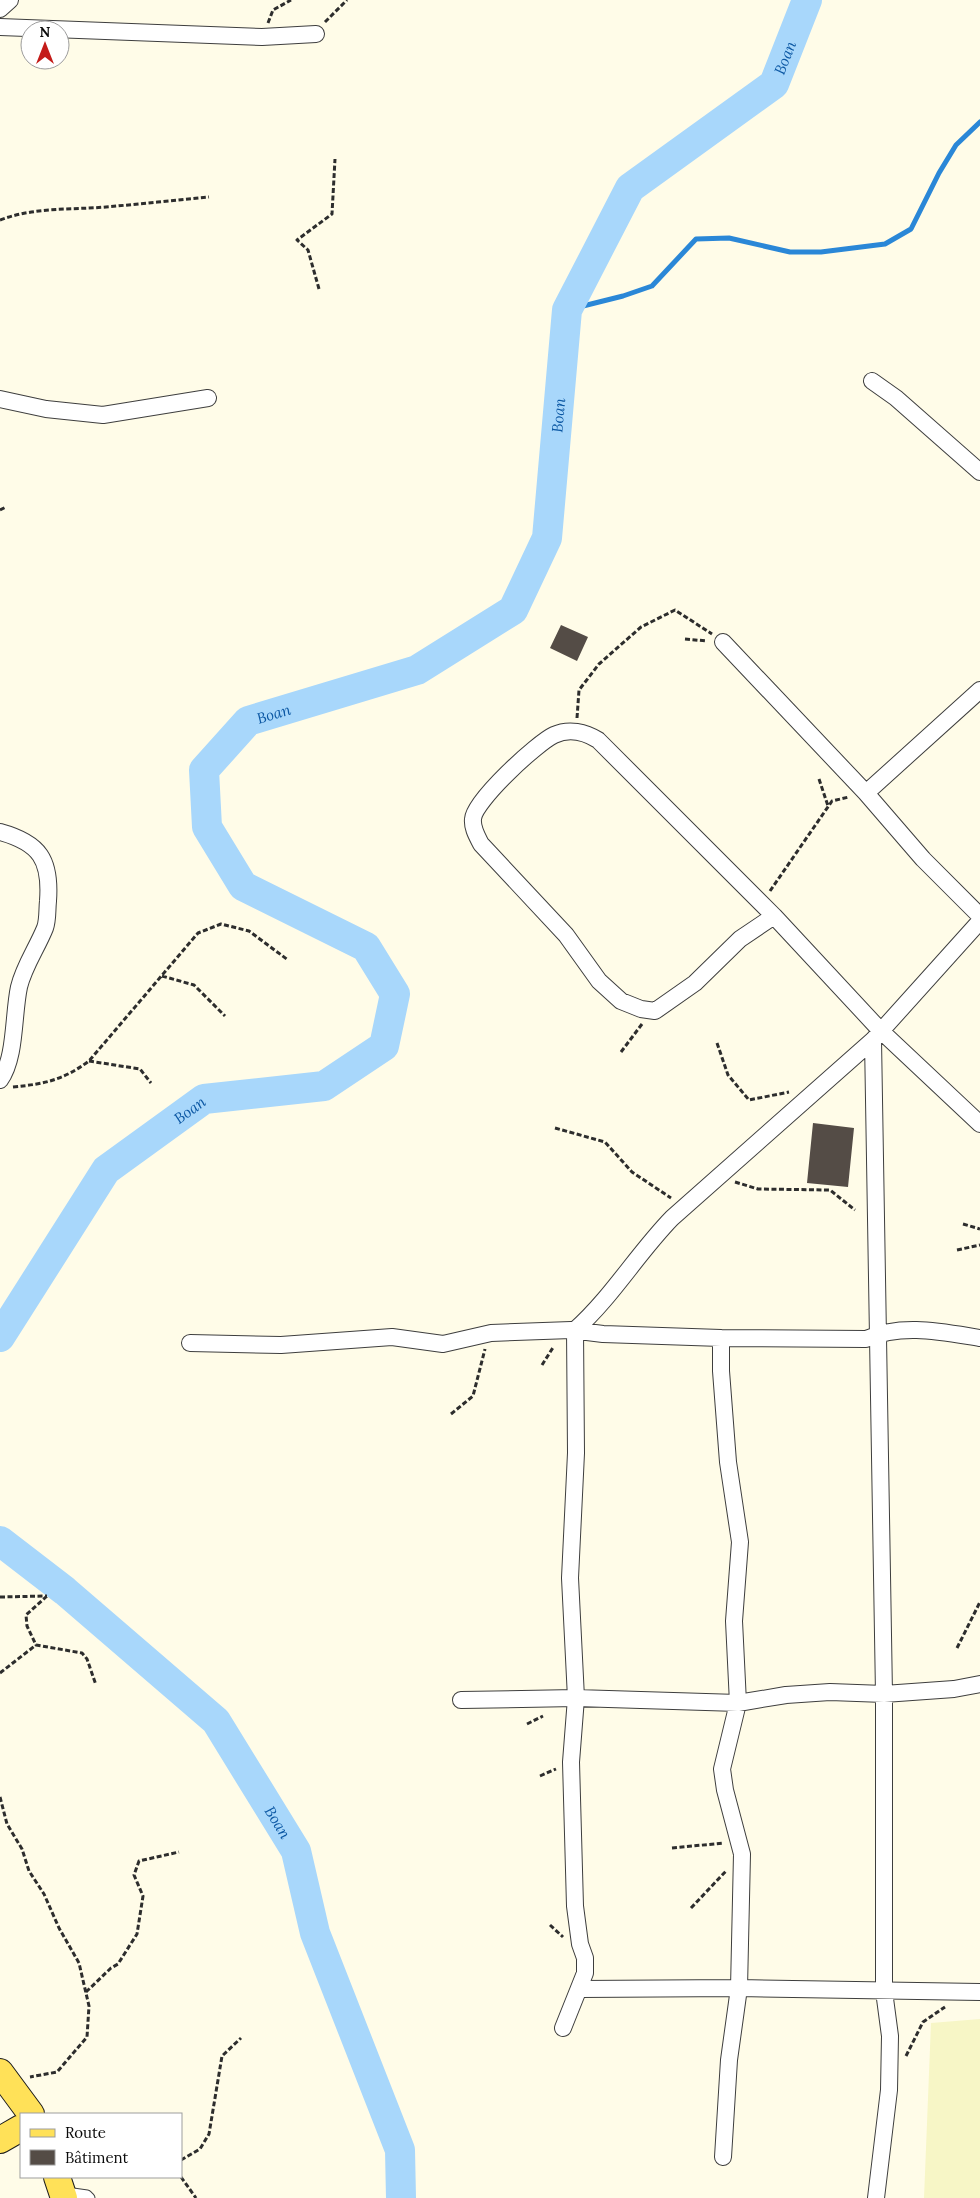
<svg xmlns="http://www.w3.org/2000/svg" width="980" height="2198" font-family="Lora,serif">
<style>
.farmland{fill:#f7f6c6}
.lines{fill:none;stroke-linecap:round;stroke-linejoin:round}
.stream{stroke:#2a87d7;stroke-width:5}
.river{stroke:#a8d7fb;stroke-width:30}
.building{fill:#544c46}
.lane-casing{stroke:#3e3e3e;stroke-width:11}
.street-casing{stroke:#3e3e3e;stroke-width:18}
.primary-casing{stroke:#1c1c1c;stroke-width:28}
.path{stroke:#2d2d2d;stroke-width:3;stroke-dasharray:5 2.5;stroke-linecap:butt}
.lane{stroke:#fff;stroke-width:9}
.street{stroke:#fff;stroke-width:16}
.primary{stroke:#ffe158;stroke-width:26}
.labels{text-anchor:middle;dominant-baseline:central;stroke-width:5;stroke-linejoin:round;paint-order:stroke}
.water-label{font-size:15px;font-style:italic;fill:#0c58a4;stroke:#fff}
</style>
<rect width="100%" height="100%" fill="#fffce8"/>
<path class="farmland" d="M980,2019v179h-56l7,-175z"/>
<g class="lines">
<path class="stream" d="M567,310l56,-14 29,-10 44,-47 33,-1 61,14h31l64,-8 26,-15 28,-56 17,-28 24,-23"/>
<g class="river">
<path id="s1" d="M0,1337l106,-167 98,-71 120,-13 60,-40 11,-52 -29,-47 -123,-61 -36,-59 -3,-57 44,-49 169,-51 96,-60 34,-72 20,-228 63,-122 144,-104 33,-84"/>
<path id="s2" d="M0,1541l65,50 151,130 80,130 19,82 85,217 1,48"/>
</g>
</g>
<path class="building" d="M561,625l27,12 -11,24 -27,-13z
M813,1123l41,5 -6,59 -41,-4z"/>
<g class="lines">
<defs>
<path id="lane" d="M66,2192l21,3 3,3"/>
<path id="street" d="M0,9l10,-9
M0,27l262,10 54,-3
M872,381l24,17 84,74
M0,399l46,10 57,6 105,-17
M723,642l143,151 57,66 57,57
M866,793l114,-103
M0,832c40,11 51,28 48,69 -1,9 0,19 -3,27 -8,20 -21,38 -26,59 -6,28 -3,71 -19,93
M774,916l-34,23 -45,44 -40,28 -14,-2 -20,-8 -22,-20 -33,-46 -85,-91c-4,-8 -9,-16 -8,-25 1,-18 64,-76 81,-84 15,-7 31,-3 44,5l176,176 106,114 100,94
M873,1040l11,654v297l6,45 -1,54 -13,108
M190,1343l91,2 111,-8 51,7 48,-11 80,-3 32,4 118,4
M461,1700l115,-2 162,5 48,-8 44,-3 54,2 70,-5 26,-5
M580,1989l159,-1 241,4
M563,2028l22,-55v-15l-5,-14 -5,-38 -4,-144 5,-64 -6,-120 6,-125 -1,-123c37,-33 62,-76 97,-112l201,-178 107,-119
M723,2157l6,-97 10,-72 3,-134 -17,-64 -3,-21 16,-66 -4,-82 6,-79 -12,-80 -7,-91v-33l145,1c36,-16 76,-7 114,-1"/>
<path id="primary" d="M0,2072l31,42
M0,2140l21,-12
M57,2177l7,21"/>
</defs>
<use href="#lane" class="lane-casing"/>
<use href="#street" class="street-casing"/>
<use href="#primary" class="primary-casing"/>
<path class="path" d="M325,22l22,-22
M268,23l5,-13 18,-10
M0,220c35,-13 69,-10 106,-13 34,-3 69,-7 103,-10
M319,289l-11,-39 -11,-10 35,-26 3,-55
M0,510l6,-3
M685,639l22,2
M577,718l2,-28 20,-26 42,-37 34,-17 37,24
M819,779l9,27
M770,891l62,-90 17,-4
M162,976l32,9 31,31
M717,1043l11,32 21,25 40,-8
M621,1052l21,-28
M89,1061l51,8 11,14
M13,1087c32,-3 50,-7 76,-26l109,-128 23,-9 28,7 39,29
M555,1128l50,14 27,30 39,26
M735,1182l23,7 72,1 25,20
M963,1224l17,5
M957,1250l23,-5
M542,1365l12,-19
M451,1414l22,-18 12,-47
M47,1596l-21,19 1,11 9,19 46,8 5,6 9,26
M0,1597l47,-1
M957,1648l23,-46
M0,1673l36,-28
M527,1724l16,-8
M540,1776l16,-7
M0,1797l7,27 15,25 7,22 15,23 15,34 20,35 10,43 -2,31 -30,35 -27,5
M672,1848l52,-5
M691,1908l35,-37
M550,1925l13,12
M86,1992l25,-24 7,-4 19,-30 6,-38 -9,-21 5,-14 40,-9
M906,2056l17,-34 22,-15
M181,2160l19,-11 9,-15 13,-78 19,-18
M181,2177l15,21"/>
<use href="#lane" class="lane"/>
<use href="#street" class="street"/>
<use href="#primary" class="primary"/>
</g>
<g class="labels">
<g class="water-label">
<text stroke="none"><textPath href="#s1" startOffset="1891">Boan</textPath></text>
<text stroke="none"><textPath href="#s1" startOffset="1442">Boan</textPath></text>
<text stroke="none"><textPath href="#s1" startOffset="976">Boan</textPath></text>
<text stroke="none"><textPath href="#s1" startOffset="301">Boan</textPath></text>
<text stroke="none"><textPath href="#s2" startOffset="400">Boan</textPath></text>
</g>
</g>
<rect x="20" y="2113" width="162" height="65" fill="#ffffff" stroke="#9d9d9d"/>
<rect x="30" y="2129" width="25" height="8" fill="#ffe158" stroke="#9d9d9d"/>
<text x="65" y="2138" font-size="15" fill="#0b0b0b">Route</text>
<rect x="30" y="2150" width="25" height="15" fill="#544c46" stroke="#9d9d9d"/>
<text x="65" y="2163" font-size="15" fill="#0b0b0b">Bâtiment</text>
<g transform="translate(45 45)"><circle r="24" fill="#ffffff" stroke="#9d9d9d"/>
<path d="M0-4L9 19L0 12L-9 19Z" fill="#c41c19"/>
<text y="-8" font-size="14" font-weight="bold" text-anchor="middle" fill="#0b0b0b">N</text>
</g>
</svg>
